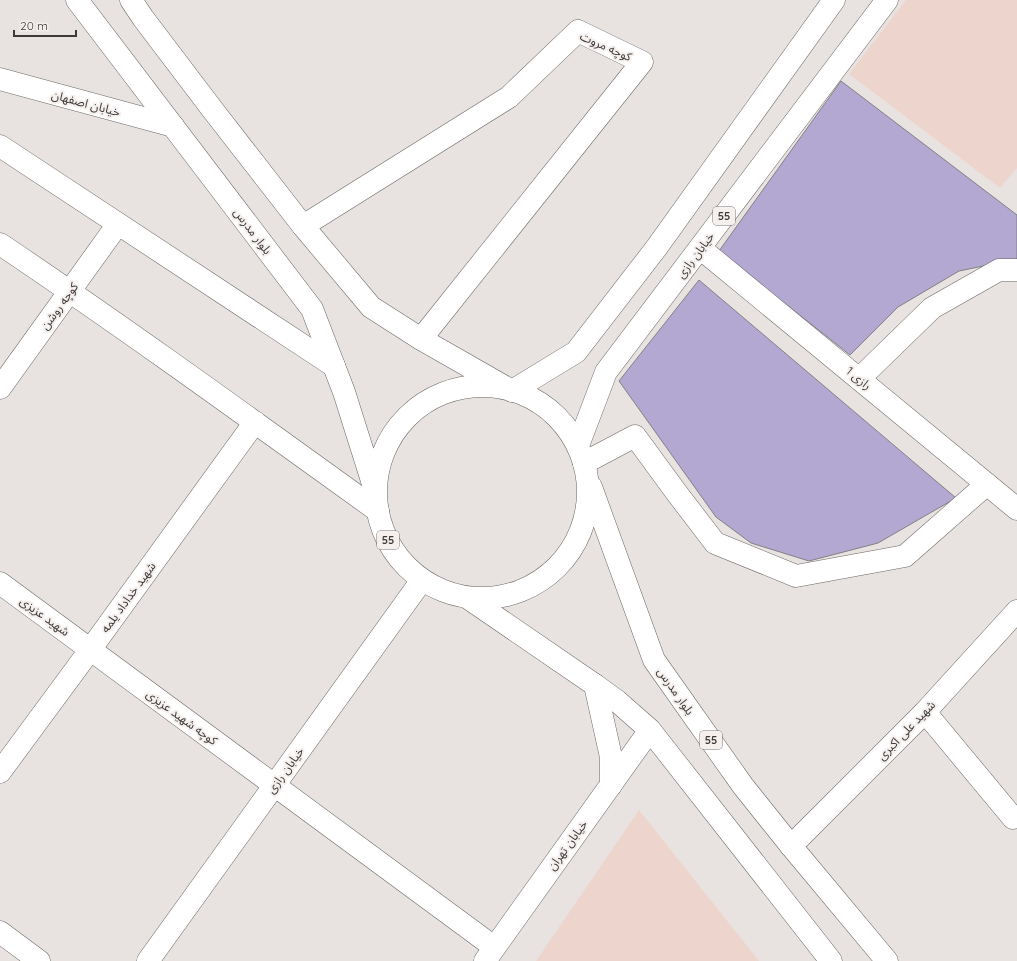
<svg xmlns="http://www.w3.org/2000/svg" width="1017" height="961" font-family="Quicksand,'Noto Sans Arabic',sans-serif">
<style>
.education{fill:#edd4cc}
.building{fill:#b2a8d2;stroke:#818084}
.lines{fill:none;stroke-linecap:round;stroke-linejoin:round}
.minor-casing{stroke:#6b6765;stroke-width:23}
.major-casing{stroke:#6b6765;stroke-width:23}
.minor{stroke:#fff;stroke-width:22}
.major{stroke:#fff;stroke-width:22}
.labels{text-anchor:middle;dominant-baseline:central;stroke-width:4;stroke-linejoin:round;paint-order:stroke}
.shield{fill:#f5f0ee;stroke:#74716f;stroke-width:1}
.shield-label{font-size:11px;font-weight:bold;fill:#3c3a39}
.street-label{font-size:12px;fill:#3c3a39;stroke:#f5f0ee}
</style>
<rect width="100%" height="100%" fill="#e8e3e1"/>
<path class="education" d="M906,0h111v168l-17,20 -151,-114z
M639,810l120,151h-223z"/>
<path class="building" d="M841,81l176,134v46h-9l-49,10 -61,36 -48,48 -131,-104z
M699,280l257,218 -78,45 -69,18 -58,-18 -35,-26 -97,-136z"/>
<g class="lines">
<defs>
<path id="minor" d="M0,79l173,47
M0,146l334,220
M303,226l206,-129 69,-66 64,31 -221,277
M0,244c128,86 253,177 378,267
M700,248l317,261
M859,379l73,-71 67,-38h18
M0,388l118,-164
M584,463l51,-27 41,56 39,51 81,33 109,-20 82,-72
M0,583l494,364
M595,685l16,72v28
M925,712l88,106
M0,772l90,-122 165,-228
M791,846l134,-134 92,-101
M0,932l39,29"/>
<path id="major" d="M77,0l235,309 32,83 30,95
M131,0l12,18 69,91 91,117 68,81 50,32 91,52 64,-39 81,-105 177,-247
M376 492a106 106 0 1 1 212 0a106 106 0 1 1-212 0Z
M579,443l27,-71 281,-372
M591,487l63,173 89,126 48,60 96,115
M468,598l127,87 22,16 33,29 181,231
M148,961l274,-381
M485,961l165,-231"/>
</defs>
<use href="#minor" class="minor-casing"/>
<use href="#major" class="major-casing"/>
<use href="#minor" class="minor"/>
<use href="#major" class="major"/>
</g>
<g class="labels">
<g class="shield">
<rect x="713" y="207" width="22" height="18" rx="3"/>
<rect x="377" y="531" width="22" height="18" rx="3"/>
<rect x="700" y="731" width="22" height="18" rx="3"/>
</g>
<g class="shield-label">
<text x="724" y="216">55</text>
<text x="388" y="540">55</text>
<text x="711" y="740">55</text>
</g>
<g class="street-label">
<text transform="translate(606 46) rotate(24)">کوچه مروت</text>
<text transform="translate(86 103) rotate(15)">خیابان اصفهان</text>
<text transform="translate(253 231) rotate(53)">بلوار مدرس</text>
<text transform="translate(695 255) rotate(-53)">خیابان رازی</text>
<text transform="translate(59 306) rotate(-54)">کوچه روشن</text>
<text transform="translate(859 378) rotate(39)">رازی 1</text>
<text transform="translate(128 597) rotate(-54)">شهید خداداد یلمه</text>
<text transform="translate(45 616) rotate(36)">شهید عزیزی</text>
<text transform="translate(676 691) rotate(55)">بلوار مدرس</text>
<text transform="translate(182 717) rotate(36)">کوچه شهید عزیزی</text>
<text transform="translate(906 730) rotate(-46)">شهید علی اکبری</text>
<text transform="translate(285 770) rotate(-54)">خیابان رازی</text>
<text transform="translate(567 845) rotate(-54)">خیابان تهران</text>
</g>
</g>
<path d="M14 30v6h62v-6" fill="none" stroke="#3c3a39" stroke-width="2"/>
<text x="20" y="30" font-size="12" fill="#3c3a39" stroke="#f5f0ee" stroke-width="3" paint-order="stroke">20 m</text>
</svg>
